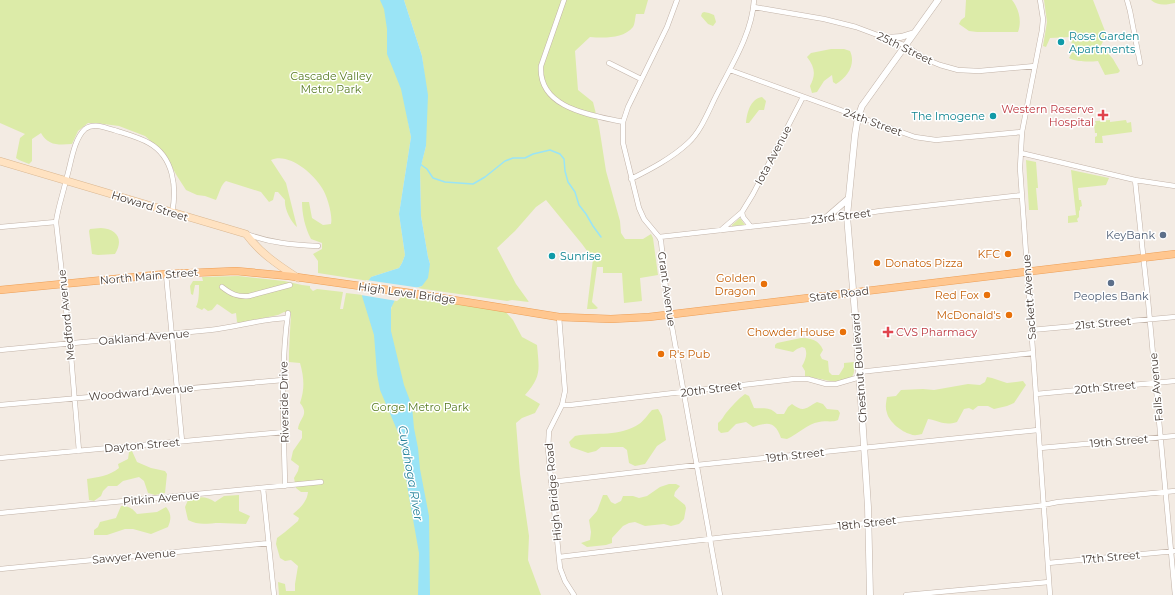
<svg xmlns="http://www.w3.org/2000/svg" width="1175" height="595" font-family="Montserrat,sans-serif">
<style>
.green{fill:#dceba8}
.water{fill:#9ae4f6}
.pier{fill:#f3ebe3}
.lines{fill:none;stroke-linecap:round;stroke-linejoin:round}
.stream{stroke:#9ae4f6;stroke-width:1.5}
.minor-casing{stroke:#c2b3a8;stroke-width:5.5}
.tertiary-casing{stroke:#c2b3a8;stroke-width:7}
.secondary-casing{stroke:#dab791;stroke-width:8}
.primary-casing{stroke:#ed9f57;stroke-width:8}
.minor{stroke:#fff;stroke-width:4.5}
.tertiary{stroke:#fff;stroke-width:6}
.secondary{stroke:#ffe2c1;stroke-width:7}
.primary{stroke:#ffc790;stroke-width:7}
.culture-dot{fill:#0f9aa8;stroke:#fff;stroke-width:1.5}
.health-dot{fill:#e0444e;stroke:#fff;stroke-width:1.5}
.service-dot{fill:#5c6f8a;stroke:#fff;stroke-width:1.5}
.food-dot{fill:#e8710a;stroke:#fff;stroke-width:1.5}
.labels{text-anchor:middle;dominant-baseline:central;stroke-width:3;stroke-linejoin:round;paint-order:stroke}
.culture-label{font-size:11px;fill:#0d838f;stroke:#fff;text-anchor:start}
.street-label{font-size:11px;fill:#453a33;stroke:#fff}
.park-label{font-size:11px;fill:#577b22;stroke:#fff}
.health-label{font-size:11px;fill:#be3a42;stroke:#fff;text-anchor:end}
.service-label{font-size:11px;fill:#4e5e75;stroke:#fff;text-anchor:end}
.food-label{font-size:11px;fill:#c56008;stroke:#fff;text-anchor:end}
.water-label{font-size:12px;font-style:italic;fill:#207f97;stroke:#fff}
</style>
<rect width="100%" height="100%" fill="#f3ebe3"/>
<path class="green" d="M0,0h386l25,137 -12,77 6,41 -3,8 -3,5 -28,9 -2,4 -51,-8v-12l-5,-7 9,-5v-6l-11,-4c-6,-11 -9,-25 -9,-37h7l3,16 11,7 8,-1c2,-8 -4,-29 -9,-36 -9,-15 -34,-36 -51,-28l15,23 11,44c-6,-5 -13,-19 -12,-27l-7,-8h-3l-2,8 -4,2 -8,-10 -35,-11c-5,3 -7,13 -10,19l-11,-4 -8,-1 -11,-5 -9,-14 -13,-23 -19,-17 -26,-10 -23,-3h-8l-10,8 -6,13c-13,1 -24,2 -31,-11l-9,6v22l-3,3 -10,-4 -3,-2 4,-20 5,-4 -25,-11z
M404,0h244l-4,14h-8c-1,4 -1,10 -3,13 -10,12 -29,11 -43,10l-15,14 3,39 15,12 6,24 7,45 14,50 1,12 4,6h18l8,-5 2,4 5,37 -18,3 2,23 -18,2 -2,-30h-19v-6h-6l-5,35 6,6 -2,1h-9l6,-50 -11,-15 -36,-44 -10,7 -21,24 -18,17 19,36 13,18 -17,-2 -5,1 -90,-13 5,-2 8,-22 -2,-7 -7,-41 -1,-47 6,-23 -2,-75 -2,-15z
M966,0h46c7,9 10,21 6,32h-41l-8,-1 -10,-7 2,-4 4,-3z
M1044,0h49l12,31 -1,9 -3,5 12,14 7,12 -2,2 -13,2 -7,-14c-9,1 -22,1 -29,-3 7,-12 2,-10 2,-21l-21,1 -4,9 -3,-1 4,-24z
M1151,0h24v3c-9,2 -17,3 -24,-3z
M704,12l5,1 5,2 2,7 -3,4 -5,-2 -7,-8 1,-3z
M831,49h13l6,2c6,13 -2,26 -14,33l-3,-2 -1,-7 -8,6 -7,11 -5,1 -2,-7c6,-11 5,-19 -3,-29l4,-4z
M762,97l4,4 -2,9h-5l-10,13h-3c1,-10 4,-24 16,-26z
M1110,120v2l16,-2 1,3 4,-1 1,10 -30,4 1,7h-8v-6l2,-1v-3h-2l-1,-8 2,-1 -1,-3z
M1026,160l10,2 2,26h-2l2,22h-9z
M1071,170l38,8 -3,7 -28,3 1,12h2l1,6 -2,1v3l-1,1v6l-2,2 1,3 -10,1v-7l8,-1z
M740,218l5,7 -13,1v-1z
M101,228c16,1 23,11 14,26l-17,1 -6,-1 -3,-23 1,-2z
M238,276l46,5 18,4 8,1v2l3,3 4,-2 26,3 -3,17h3l3,-16 17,2 28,19c-1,-10 5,-16 13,-22l98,16 11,12 9,17 15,8c2,24 5,31 -12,50l15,9 -5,9 -13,5 -6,5 4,51 9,62 -1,24 13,35h-262l-1,-13 7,2 1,7h9v-7l3,-18 -7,-6 -6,1 -5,-3 -4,-14 1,-6 8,-6 13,-11 1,-3 -6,-4c7,-6 14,-12 15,-22h-7l-5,-4 -2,-10 4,-7 1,-5 -8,-6 2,-9 9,-13v-7l-4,-2c1,-11 12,-14 2,-26 5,-14 4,-26 0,-40l-11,-1v-10l2,-39 -7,-1 -6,3 -39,8 -2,-1 -1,-9 -4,1 -13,-9 -2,-1 -5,6 -4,1 -4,-3 -2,2 -6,-3c3,-6 3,-14 3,-22h-4l-2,10 -2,-1 -1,-8 3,-5h10l-1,-4z
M801,338c10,0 18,2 22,12l-3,5 2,4 6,2 1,11 3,3h7l5,-8v-4l10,-1c0,4 1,9 -1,13 -7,14 -36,1 -48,2v-6l-3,-5c3,-5 6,-12 3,-18l-3,-1 -5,2 -4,3 -18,-4v-3l2,-2z
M987,377l5,1 15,5 16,-2 3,4 -12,18 -7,3 -13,3 -6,-3h-10l-5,4 -4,-2 -5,1 -7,13c-13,4 -17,-1 -29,-3l-6,15c-4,1 -8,2 -12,0 -8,-2 -21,-12 -23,-21 -2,-5 -1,-10 0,-16l9,-1 5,-6 22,-1 11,1 34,-6 12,1 5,-3z
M745,394l4,2 5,12c10,1 15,-2 23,6h7l4,-7 4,-3c12,9 14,4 25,-2l6,2 4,5 11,1 2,3 -2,7c-7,3 -13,0 -19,2 -12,2 -21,12 -32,17l-6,-1c-6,-17 -13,-16 -28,-11l-7,-5 -10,2 -8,8 -7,1 -3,-3v-7c4,-3 5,-6 8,-10 6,-7 12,-14 19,-19z
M658,409l4,7 4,24 -9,6 -12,18 -10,2 -6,-3 -2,-13 -4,-3h-22l-5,4 -8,2 -17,-6 -2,-5 6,-6c21,-4 45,1 64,-12 5,-3 9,-10 13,-14z
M132,451l5,11 14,6 14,3 2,3 -2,19 -10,2 -7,-2 -4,-12 -5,-4 -16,4 -6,5h-9l-5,5 -2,5 -7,5 -5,-1 -2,-21c12,-2 22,-3 32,-11l-1,-4 10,-5 1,-7z
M669,484h7l4,2 -5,6 -1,4 11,9 1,3 -2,11 -5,5 -8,2 -7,-2 -19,2 -10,-4 -6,1 -6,3 -11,12v5l-6,2 -19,2 -6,-4 9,-3 1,-8 -2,-12 8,-9 6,-16h4l4,7 4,2 6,-3 2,-5h10l6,2 8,-2 13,-9z
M239,495v16l11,5 -4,8c-9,0 -18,-1 -26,-1 -12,0 -21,3 -32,-3l-3,-13 3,-7c9,-4 20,-4 27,2l9,-6z
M121,506c8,0 11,2 16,8l20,-2 9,-5c6,7 5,13 2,20l-17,7 -18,-5h-8l-18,6h-13v-5l4,-3 2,-5 16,-4z"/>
<path class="water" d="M380,0h24l18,56 6,39 -2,51 -6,24 1,46 7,41 2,7 -2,14 -6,8 -18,6 -8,6 -5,10v23l13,54 8,21 2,22 4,20 2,21 9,47 1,79h-12l1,-42 -11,-62 -8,-54 -20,-47 -3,-16 -3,-39 -12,-39 4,-12 5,-7 28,-9 3,-5 3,-8 -6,-41 12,-77 -10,-48 -14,-35v-25l-3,-20z"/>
<path class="pier" d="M366,280l55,8 -16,6 -8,7 -36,-6z"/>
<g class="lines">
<path class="stream" d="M420,164l7,5 6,9 12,4 28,2 12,-7 20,-16 8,-3h12l8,-4 17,-4 10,4 4,5 1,12 3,11 7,10 4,13 7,9 7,12 8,11"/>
<defs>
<path id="minor" d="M564,0l-23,66c-3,43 51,49 82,56
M677,0l-10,27 -39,80 -5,15v21l16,65 5,11 15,18 2,4 6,58 53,296
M1040,0l3,19 -1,11 -20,102 -2,36 30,427
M1127,0l3,11 10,52
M754,7l70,12 32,8 48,18 24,15 12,5 18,5 21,1 56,-5
M609,63l32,16
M730,70l185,67 21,3 86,-8
M1021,153l114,27 40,6
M631,179c20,-10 41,-21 57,-36 13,-12 20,-31 28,-47 15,-30 36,-62 38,-96
M1135,180l13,120 27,295
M742,212l1,5 8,10
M0,227l56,-5
M721,230l21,-18 11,-18 50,-97
M247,234c23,9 47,11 71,12
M659,237l188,-21 33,-5 142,-16
M166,274l16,167
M222,287c9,7 15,10 27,9l41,-11
M559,317l6,74 -3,14 -13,26 -1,18 12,119 5,13 9,14
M1031,330l144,-13
M0,350l210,-20c26,-3 51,-11 77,-12
M859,372l174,-19
M1036,394l139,-13
M0,405l283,-25
M562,405h8l224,-26h14l18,5h10l24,-7
M1040,448l135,-12
M79,451l-9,-107 -14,-122c2,-15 7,-28 10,-42 5,-15 7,-40 19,-51 9,-7 20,-1 29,1 12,4 24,7 35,13 25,14 28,45 23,70
M0,458l284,-26
M551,482l146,-17 341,-35
M285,486c-1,-58 -5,-116 3,-173
M263,488l11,107
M0,513l321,-31
M559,557l167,-20 312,-31 20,-4 117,-11
M1048,563l127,-12
M0,569l269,-26
M906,595l143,-13"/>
<path id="tertiary" d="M886,38l15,-1 13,-4
M826,218l22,-19
M870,595l-2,-88 -11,-169 -10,-122 8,-81 3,-18 4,-11 76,-106"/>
<path id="secondary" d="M0,161l246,73c14,19 32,31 52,44"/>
<path id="primary" d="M0,290l166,-16 70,-3 53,5 121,17 149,24 52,2 38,-2 526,-63"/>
</defs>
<use href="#minor" class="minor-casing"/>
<use href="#tertiary" class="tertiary-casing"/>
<use href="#secondary" class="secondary-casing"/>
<use href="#primary" class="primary-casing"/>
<use href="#minor" class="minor"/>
<use href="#tertiary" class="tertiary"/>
<use href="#secondary" class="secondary"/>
<use href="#primary" class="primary"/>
</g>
<g class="culture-dot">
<circle cx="1061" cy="42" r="4"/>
<circle cx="993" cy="116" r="4"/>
<circle cx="552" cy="256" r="4"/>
</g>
<g class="health-dot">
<path d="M1101 109h4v4h4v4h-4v4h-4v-4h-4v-4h4z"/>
<path d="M886 326h4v4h4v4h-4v4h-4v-4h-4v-4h4z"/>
</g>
<g class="service-dot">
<circle cx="1163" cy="235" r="4"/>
<circle cx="1111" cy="283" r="4"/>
</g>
<g class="food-dot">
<circle cx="1008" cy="254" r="4"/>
<circle cx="877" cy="263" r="4"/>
<circle cx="764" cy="284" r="4"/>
<circle cx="987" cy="295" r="4"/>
<circle cx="1009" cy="315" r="4"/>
<circle cx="843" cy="332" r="4"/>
<circle cx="661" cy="354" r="4"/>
</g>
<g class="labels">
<g class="culture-label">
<text x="1069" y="36">Rose Garden<tspan x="1069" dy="13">Apartments</tspan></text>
<text x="985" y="116" text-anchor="end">The Imogene</text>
<text x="560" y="256">Sunrise</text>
</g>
<g class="street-label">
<text transform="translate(905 48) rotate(26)">25th Street</text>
<text transform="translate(873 122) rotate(20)">24th Street</text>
<text transform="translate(773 155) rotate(-62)">Iota Avenue</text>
<text transform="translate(150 206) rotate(17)">Howard Street</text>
<text transform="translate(841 216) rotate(-7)">23rd Street</text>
<text transform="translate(149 276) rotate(-5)">North Main Street</text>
<text transform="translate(667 289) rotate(82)">Grant Avenue</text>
<text transform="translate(407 293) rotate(8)">High Level Bridge</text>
<text transform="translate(839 294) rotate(-7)">State Road</text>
<text transform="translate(1029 297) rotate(-94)">Sackett Avenue</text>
<text transform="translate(66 315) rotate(-96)">Medford Avenue</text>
<text transform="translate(1103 323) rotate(-5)">21st Street</text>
<text transform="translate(144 337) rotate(-5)">Oakland Avenue</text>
<text transform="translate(859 368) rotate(-94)">Chestnut Boulevard</text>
<text transform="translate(1105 387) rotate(-5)">20th Street</text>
<text transform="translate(1156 387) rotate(-95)">Falls Avenue</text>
<text transform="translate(711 389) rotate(-7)">20th Street</text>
<text transform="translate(141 392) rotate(-5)">Woodward Avenue</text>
<text transform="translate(284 402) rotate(-91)">Riverside Drive</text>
<text transform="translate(1119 441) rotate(-5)">19th Street</text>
<text transform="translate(142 445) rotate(-5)">Dayton Street</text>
<text transform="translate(795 455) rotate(-6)">19th Street</text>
<text transform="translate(553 492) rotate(-95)">High Bridge Road</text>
<text transform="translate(161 498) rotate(-5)">Pitkin Avenue</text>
<text transform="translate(867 523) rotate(-6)">18th Street</text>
<text transform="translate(134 556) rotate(-5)">Sawyer Avenue</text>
<text transform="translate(1111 557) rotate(-5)">17th Street</text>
</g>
<g class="park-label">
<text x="331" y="76">Cascade Valley<tspan x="331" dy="13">Metro Park</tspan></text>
<text x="420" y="407">Gorge Metro Park</text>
</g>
<g class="health-label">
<text x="1094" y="109">Western Reserve<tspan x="1094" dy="13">Hospital</tspan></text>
<text x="896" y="332" text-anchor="start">CVS Pharmacy</text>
</g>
<g class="service-label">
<text x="1155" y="235">KeyBank</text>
<text x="1111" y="296" text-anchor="middle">Peoples Bank</text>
</g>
<g class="food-label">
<text x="1000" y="254">KFC</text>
<text x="885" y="263" text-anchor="start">Donatos Pizza</text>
<text x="756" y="278">Golden<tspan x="756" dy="13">Dragon</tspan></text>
<text x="979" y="295">Red Fox</text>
<text x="1001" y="315">McDonald's</text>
<text x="835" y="332">Chowder House</text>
<text x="669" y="354" text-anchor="start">R's Pub</text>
</g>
<g class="water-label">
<text transform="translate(411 473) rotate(80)">Cuyahoga River</text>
</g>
</g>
</svg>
